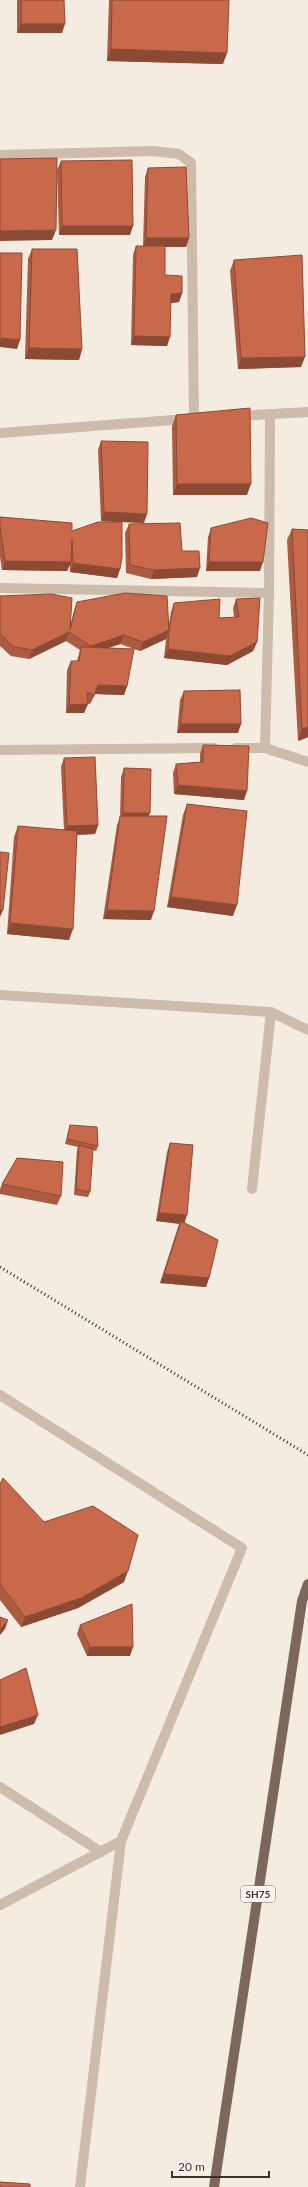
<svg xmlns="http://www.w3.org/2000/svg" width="308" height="2187" font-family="Lato,sans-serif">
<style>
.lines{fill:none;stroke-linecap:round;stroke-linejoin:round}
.minor{stroke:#cdbbac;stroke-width:10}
.major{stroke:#7d675c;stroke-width:10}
.rail{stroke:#3b302b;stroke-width:3;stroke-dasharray:1 3;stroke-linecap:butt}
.wall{fill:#ac5a40}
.shaded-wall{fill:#8c4a34}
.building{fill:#c8694b;stroke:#8c4a34}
.labels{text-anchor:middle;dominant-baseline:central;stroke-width:4;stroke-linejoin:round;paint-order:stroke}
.shield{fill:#fbf5ee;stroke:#756b66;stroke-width:1}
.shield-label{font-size:10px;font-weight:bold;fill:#3b302b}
</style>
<rect width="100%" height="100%" fill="#f4ebe1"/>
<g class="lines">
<path class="minor" d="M0,155l153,-4 26,3 12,9 3,255
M237,416l71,-4
M0,433l187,-14
M0,588l269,5
M236,748h29l43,14
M265,748l4,-155 1,-179
M0,750l214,-2
M0,995l271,17
M252,1189l19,-177 37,18
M0,1395l242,153 -121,293 -41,346
M0,1787l101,65
M0,1905l121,-64"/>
<path class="major" d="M214,2187l88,-586 6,-17"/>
<path class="rail" d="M0,1267l308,188"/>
</g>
<path class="wall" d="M17,0h47l-2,33h-45z
M109,0h120l-6,64 -116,-3z
M61,161l69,74h-71l-2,-65z
M148,168l41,70 -3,9h-21v28l17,18 -3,9 -8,1 -4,43 -36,-1 2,-90 3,-9h7l2,-69z
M32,249l50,100 -3,11 -54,-1 3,-100z
M234,260l67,107 -63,2 -8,-98z
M176,415l71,80h-74l-1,-69z
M101,441l43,82 -22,-1 -2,47 -3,9 -47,-6v-7l-3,6 -65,-1 -2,-13v-40l72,14 47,-9 -18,-1 -3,-71z
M129,524l53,27 15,26 -46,2 -25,-6 -1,-40z
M211,528l49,43h-54l2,-34z
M292,529l16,1v207l-10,4 -11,-201z
M0,596l70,30 4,-15 3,-9 92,22 2,-12 3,-9 45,15 15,-1 -1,-9 3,-9 21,43 -4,9 -26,14 -63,-7 2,-19 -26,12 -20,-7 -12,4 19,38 -3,9 -29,-1 -5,10 -3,-1 -3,10h-18l1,-43 4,-9h6l3,-11 -14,-9 -37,18 -18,-3 -11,-10z
M184,691l54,42h-61l3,-33z
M203,745l41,55 -70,-6 -1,-21 3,-9 24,-2v-8z
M64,758l34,67 -3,9 -18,1 -8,105 -62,-6 7,-97 4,-11 46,4 -3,-63z
M124,768l25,48 2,104 -48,-1 14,-94 3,-7 1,-41z
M187,804l46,112 -66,-9 16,-92z
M70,1125l28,21 -2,5 -3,-1 -3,42 -2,5 -14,-2 3,-45 1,-3 -13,-3z
M170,1143l15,80 24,55 -3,9 -46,-4 19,-59 -23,-3 11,-69z
M2,1184l59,12 -4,9 -57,-11v-5z
M0,1484l44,38 80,60 -46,26 -57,19 -21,-27z
M80,1625l50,31h-43l-10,-22z"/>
<path class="shaded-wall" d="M21,24h44l-3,9h-45z
M111,49l116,4 -4,11 -116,-3z
M62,226h71l-3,9h-71z
M56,230l-4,10 -52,1v-10z
M146,238h43l-3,9h-43z
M182,293l-3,9 -11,1 3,-9z
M134,336l36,1 -3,9 -36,-1z
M0,338l20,2 -3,9 -17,-2z
M29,348l53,1 -3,11 -54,-1z
M305,357l-4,10 -63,2 3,-11z
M177,484h74l-4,11h-74z
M104,512l43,2 -3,9 -43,-2z
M5,561l66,1 -4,9 -65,-1z
M209,562h54l-3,9h-54z
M73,563l47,6 -3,9 -47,-6z
M200,568l-3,9 -46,2 3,-9z
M169,630l-3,9 -26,12 3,-9z
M69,632l-3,9 -37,18 3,-9z
M124,635l-4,9 -32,11 3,-9z
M257,642l-4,9 -26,14 -63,-7 4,-9z
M98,685l29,1 -3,9 -29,-1 -5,10z
M88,704l-4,9h-18l3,-8z
M181,724h60l-3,9h-61z
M308,727v10l-10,4 4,-12z
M178,785l69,6 -3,9 -70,-6z
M123,813h27l-4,9h-26z
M98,825l-3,9 -31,1 3,-9z
M171,897l66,8 -4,11 -66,-9z
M0,910h3l-3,7z
M107,910l47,1 -3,9 -48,-1z
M10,923l63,6 -4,11 -62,-6z
M159,1213l28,2 -3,9 -28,-3z
M164,1274l45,4 -3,9 -46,-4z
M128,1571l-4,11 -46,26 -57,19 4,-10z
M8,1620l-3,9 -5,6v-5z
M90,1647h43l-3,9h-43z
M38,1715l-4,9 -34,11v-8z"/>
<path class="building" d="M21,0h43l1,24h-44z
M112,0h117l-2,53 -116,-4z
M57,158l-1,72 -56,1v-72z
M132,160l1,66h-71l-1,-65z
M186,167l3,71h-43l2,-70z
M136,246h29v29l17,1v17l-11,1 -1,43 -36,-1z
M32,249h45l5,100 -53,-1z
M0,253h22l-2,87 -20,-2z
M302,255l3,102 -64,1 -7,-98z
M250,408l1,76h-74l-1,-69z
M101,441l47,1 -1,72 -43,-2z
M0,517l72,6v8l26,-9h24v35l-2,12 -47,-6 -1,-24 -1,23 -66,-1 -5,-35z
M251,518l17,5 -5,39h-54l2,-34z
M180,523l2,28h17l1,17 -46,2 -24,-5 -1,-41z
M292,529l16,1v197l-6,2z
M125,593l42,3 2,34 5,-27 46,-4 -1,19 20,-1 -3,-18 24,-1 -3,44 -27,14 -62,-7 1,-19 -26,12 -19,-7 -33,11 -22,-14 -37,18 -18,-3 -14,-13v-38l51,-2 21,4 -2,32 7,-28z
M81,647l53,2 -7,37 -29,-1 -4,10 -7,-3 1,12 -19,1 2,-44h8z
M240,690l1,34h-60l3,-33z
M203,745l46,1 -2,45 -69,-6 -2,-21 27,-2z
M95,757l3,68 -31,1 -3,-68z
M124,768l27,1 -1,44h-27z
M187,804l60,7 -10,94 -66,-8z
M120,816h47l-13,95 -47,-1z
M18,826l59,5 -4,98 -63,-6z
M0,852l9,1 -6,57h-3z
M70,1125l27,2 1,19 -31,-7z
M170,1143l23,2 -6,70 -28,-2z
M79,1145l14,4 -3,43 -14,-3z
M17,1158l46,4 -2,34 -59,-12z
M181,1221l37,19 -9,38 -45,-4z
M3,1478l41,44 49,-16 45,29 -10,36 -47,27 -56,19 -25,-33v-100z
M132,1604l1,43h-43l-10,-22z
M0,1617l8,3 -8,10z
M26,1668l12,47 -38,12v-47z
M0,2182l30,2v3h-30z"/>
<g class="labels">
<rect class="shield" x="241" y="1886" width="34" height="16" rx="3"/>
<g class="shield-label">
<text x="258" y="1894">SH75</text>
</g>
</g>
<path d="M172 2171v6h97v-6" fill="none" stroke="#3b302b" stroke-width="2"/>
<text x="178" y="2171" font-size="12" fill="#3b302b" stroke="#fbf5ee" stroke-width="3" paint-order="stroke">20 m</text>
</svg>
